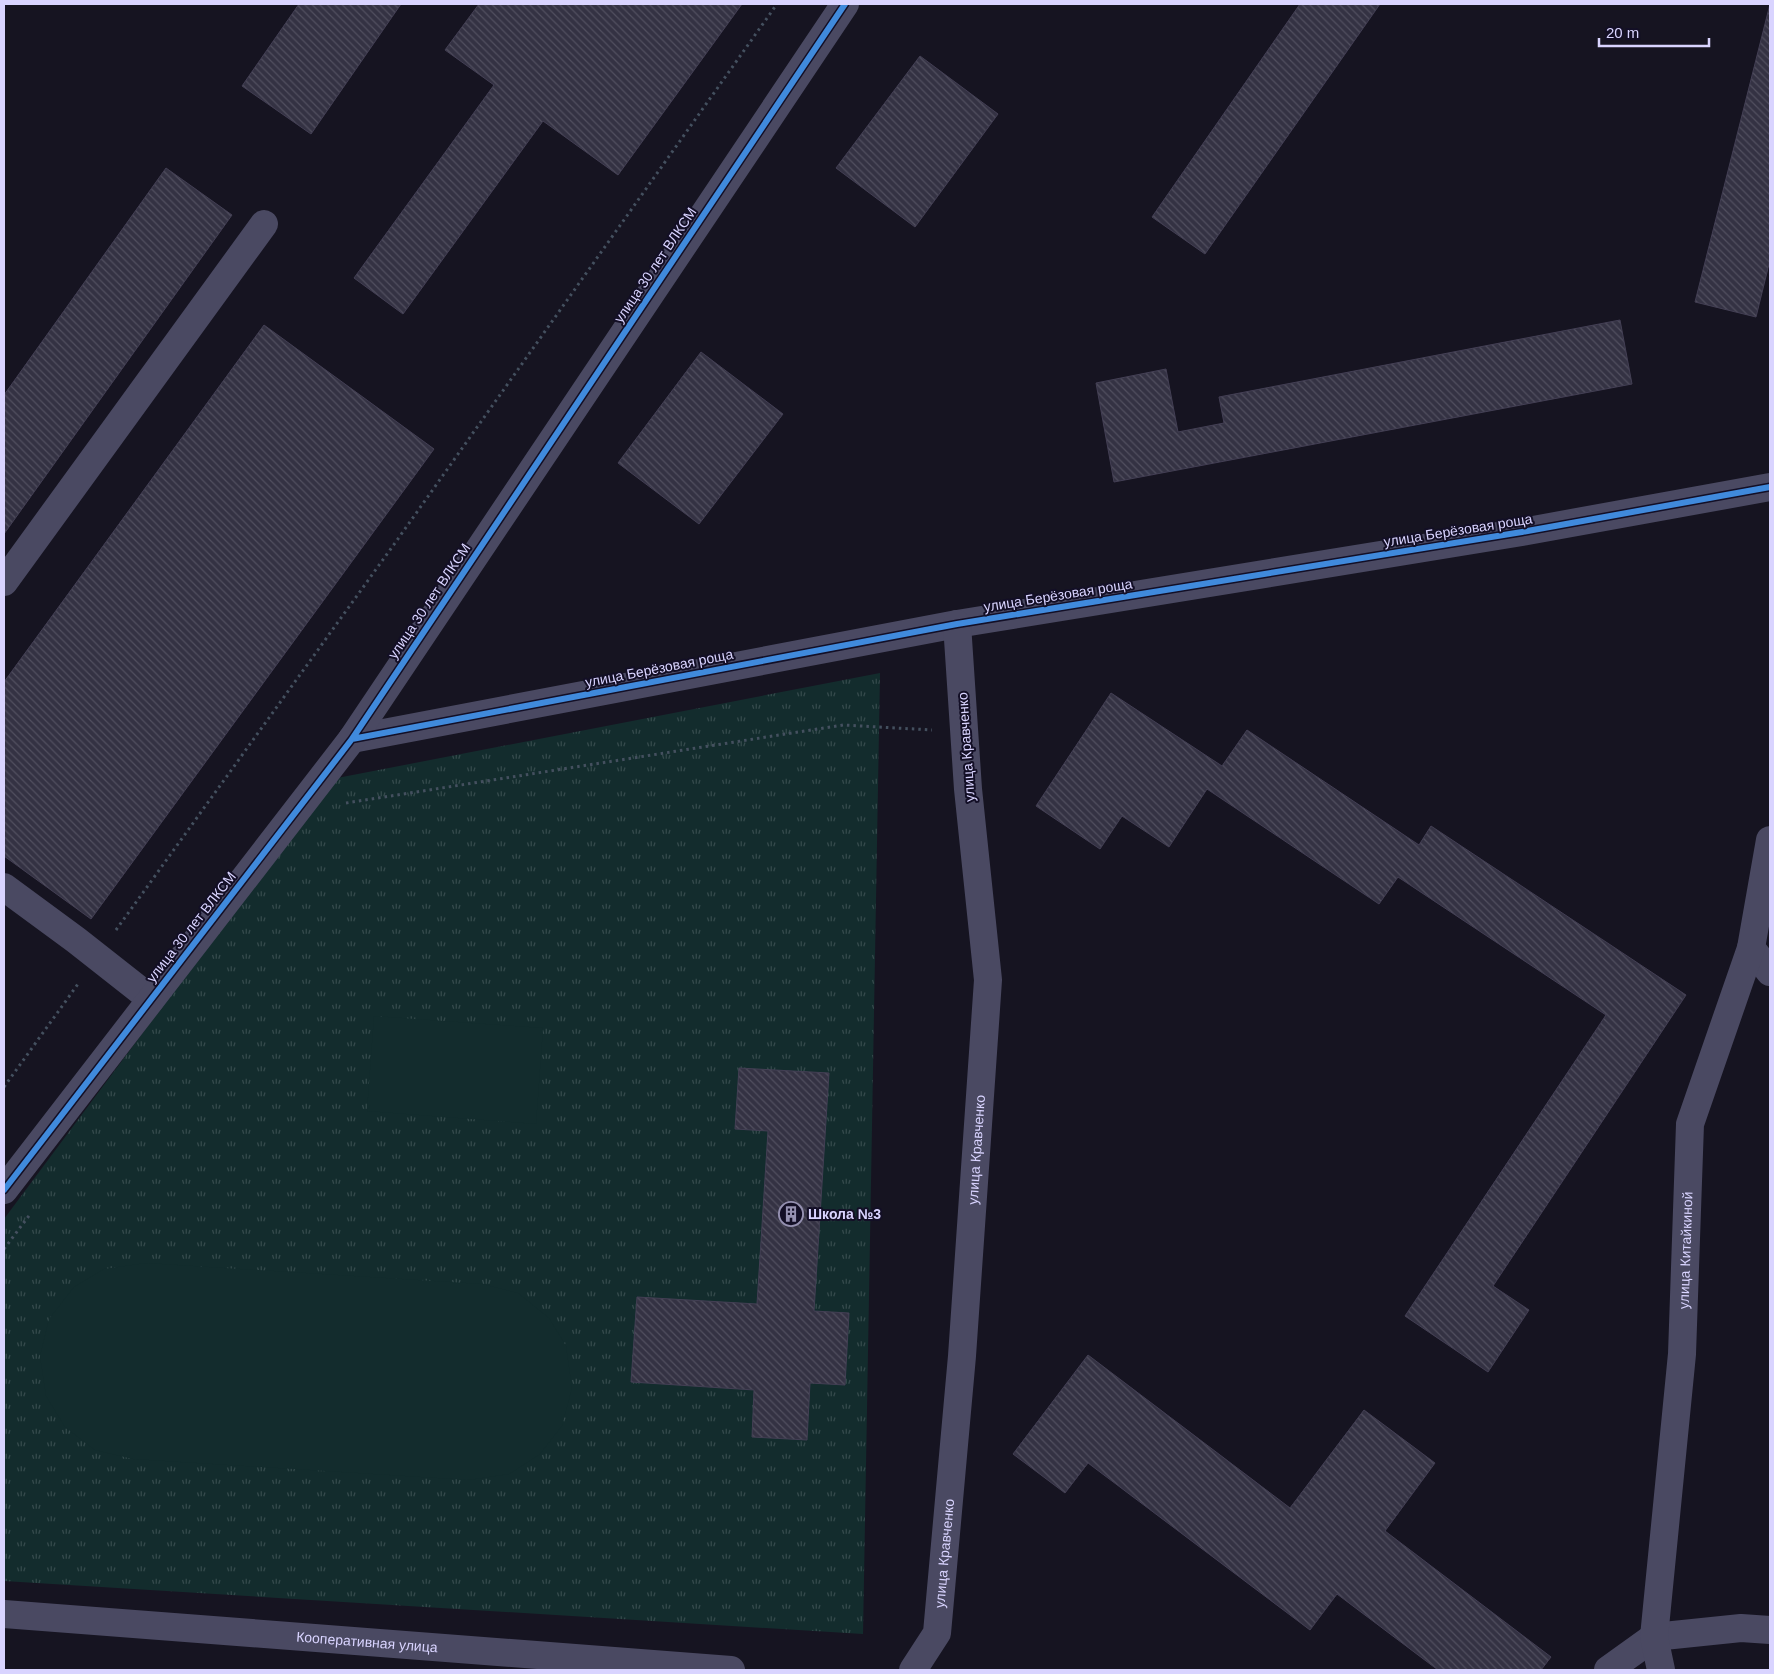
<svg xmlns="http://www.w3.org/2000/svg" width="1774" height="1674" font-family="Helvetica,sans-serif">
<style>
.grass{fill:url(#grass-tufts)}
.pitch{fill:#132c2d}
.building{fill:url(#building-back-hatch);stroke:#433f54}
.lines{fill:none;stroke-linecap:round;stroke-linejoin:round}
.path{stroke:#44505f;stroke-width:3;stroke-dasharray:2.5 4;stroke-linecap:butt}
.minor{stroke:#4a4962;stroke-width:28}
.cycleway-casing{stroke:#130f26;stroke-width:9}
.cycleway{stroke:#408adc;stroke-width:6}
.labels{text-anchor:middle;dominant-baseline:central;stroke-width:4;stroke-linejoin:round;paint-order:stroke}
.street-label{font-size:14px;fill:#d9d4ff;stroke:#130f26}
.poi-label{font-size:14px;font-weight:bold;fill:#d9d4ff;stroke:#130f26;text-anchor:start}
</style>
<defs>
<pattern id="grass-tufts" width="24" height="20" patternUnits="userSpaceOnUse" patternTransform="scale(1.25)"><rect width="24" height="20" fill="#132c2d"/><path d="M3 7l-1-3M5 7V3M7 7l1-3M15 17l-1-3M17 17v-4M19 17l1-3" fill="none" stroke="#354a4c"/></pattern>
<pattern id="building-back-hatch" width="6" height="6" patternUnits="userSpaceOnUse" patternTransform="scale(1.25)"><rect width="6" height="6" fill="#343243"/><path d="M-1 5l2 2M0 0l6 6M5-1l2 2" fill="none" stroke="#514f5f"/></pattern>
</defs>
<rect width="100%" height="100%" fill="#161421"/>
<path class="grass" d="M880,673l-17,961 -859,-53v-362l328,-440z"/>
<path class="pitch" d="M374,1016l169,12 -7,96 -169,-13z
M146,1263l336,21 36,9 31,25 17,28 6,42 -10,38 -23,29 -30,19 -40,6 -336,-21 -38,-9 -30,-23 -19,-31 -6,-40 9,-37 25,-32 30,-18z"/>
<path class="building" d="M299,4h102l-90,130 -69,-48z
M479,4h263l-124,171 -75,-54 -140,193 -49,-36 140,-193 -49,-35z
M1300,4h80l-175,250 -53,-37z
M1770,4v256l-14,57 -61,-15z
M920,56l78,58 -83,113 -79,-59z
M166,168l66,47 -228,319v-139z
M1620,320l12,64 -518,98 -18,-99 70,-14 12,63 46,-9 -5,-26z
M264,325l170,124 -343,470 -87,-63v-174z
M701,352l82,62 -84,110 -81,-61z
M1111,693l111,73 25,-36 172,115 12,-19 255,169 -193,291 36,24 -41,62 -83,-56 201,-301 -208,-138 -19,27 -172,-115 -38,58 -47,-31 -22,33 -64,-43z
M739,1068l90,5 -15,238 35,2 -4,72 -35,-2 -3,57 -55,-3 2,-47 -123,-8 6,-85 120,7 11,-173 -33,-2z
M1088,1355l202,153 74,-98 71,53 -50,68 166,126 -10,13h-103l-101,-76 -27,36 -222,-167 -23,30 -52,-39z"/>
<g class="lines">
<path class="path" d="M346,803l497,-78 89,5
M116,930l279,-387 382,-539
M4,1087l74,-103
M4,1249l27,-36"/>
<g class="minor">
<path d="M4,582l260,-358"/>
<path d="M352,739l605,-115 565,-92 248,-45"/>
<path d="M4,887l72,53 75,59"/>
<path d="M1751,948l19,24"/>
<path d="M4,1190l348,-451 493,-735"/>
<path id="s1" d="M4,1614l727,56"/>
<path id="s2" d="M913,1670l24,-37 25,-277 26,-376 -20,-191 -11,-165"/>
<path d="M1608,1670l46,-33 87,-9 29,2"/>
<path id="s3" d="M1661,1670l-7,-33 28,-283 8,-230 61,-176 19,-108"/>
</g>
<defs>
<path id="cycleway" d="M352,739l605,-115 565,-92 248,-45
M4,1190l348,-451 493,-735"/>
</defs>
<use href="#cycleway" class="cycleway-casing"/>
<use href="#cycleway" class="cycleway"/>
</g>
<defs>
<symbol id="building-ring" viewBox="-11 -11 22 22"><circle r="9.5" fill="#130f26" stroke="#9591b1" stroke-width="1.5"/><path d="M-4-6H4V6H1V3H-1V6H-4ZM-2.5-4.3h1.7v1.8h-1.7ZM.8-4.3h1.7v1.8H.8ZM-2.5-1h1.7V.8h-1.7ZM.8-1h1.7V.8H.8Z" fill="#9591b1"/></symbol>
</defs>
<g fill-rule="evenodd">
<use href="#building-ring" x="777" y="1200" width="28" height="28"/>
</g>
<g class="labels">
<g class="street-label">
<text transform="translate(655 265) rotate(-56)">улица 30 лет ВЛКСМ</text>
<text transform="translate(1458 530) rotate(-9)">улица Берёзовая роща</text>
<text transform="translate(1058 595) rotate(-9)">улица Берёзовая роща</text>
<text transform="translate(429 601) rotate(-56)">улица 30 лет ВЛКСМ</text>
<text transform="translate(659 668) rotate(-11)">улица Берёзовая роща</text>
<text transform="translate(966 747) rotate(-94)">улица Кравченко</text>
<text transform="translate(191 927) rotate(-52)">улица 30 лет ВЛКСМ</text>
<text stroke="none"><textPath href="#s2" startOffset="529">улица Кравченко</textPath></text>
<text stroke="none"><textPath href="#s3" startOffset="422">улица Китайкиной</textPath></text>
<text stroke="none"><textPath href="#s2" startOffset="124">улица Кравченко</textPath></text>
<text stroke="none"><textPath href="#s1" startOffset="364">Кооперативная улица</textPath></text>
</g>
<g class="poi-label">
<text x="808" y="1214">Школа №3</text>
</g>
</g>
<rect width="1774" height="1674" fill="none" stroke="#d9d4ff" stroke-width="10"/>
<path d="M1599 38v8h110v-8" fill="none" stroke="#d9d4ff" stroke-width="2.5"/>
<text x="1606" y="38" font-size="15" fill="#d9d4ff" stroke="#130f26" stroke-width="4" paint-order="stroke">20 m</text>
</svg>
